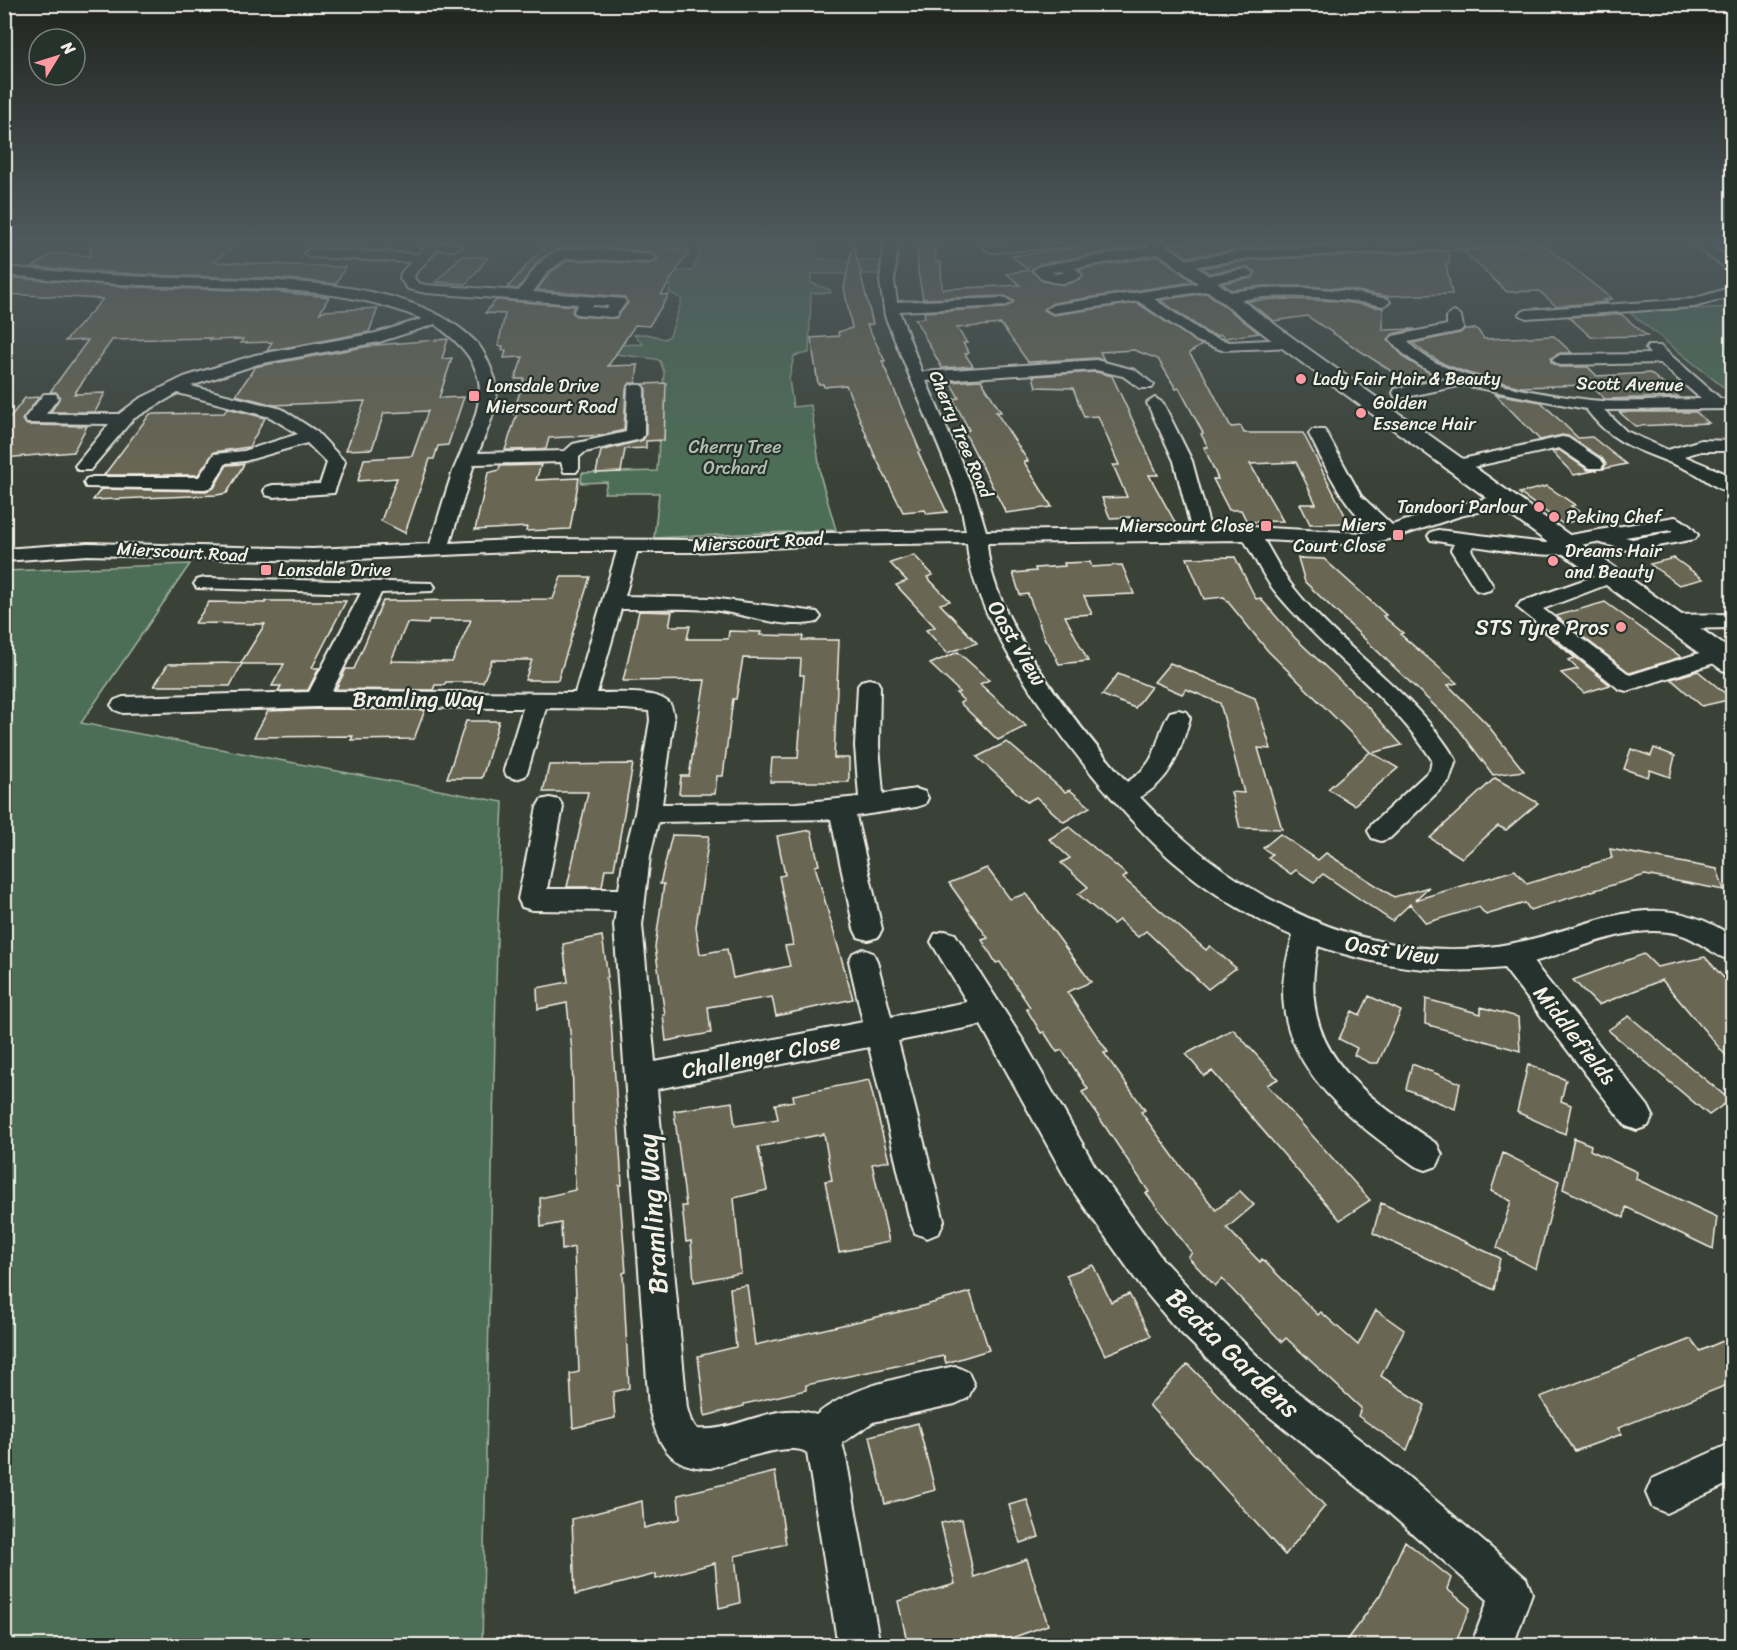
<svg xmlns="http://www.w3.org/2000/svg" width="1737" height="1650" font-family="Sriracha,sans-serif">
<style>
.green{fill:#4e6e57;stroke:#a1b0a0;stroke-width:1.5}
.building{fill:#696652;stroke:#f4f1e8;stroke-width:1.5;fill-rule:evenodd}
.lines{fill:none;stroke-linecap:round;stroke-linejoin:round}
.minor-casing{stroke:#f4f1e8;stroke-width:4}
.major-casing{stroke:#f4f1e8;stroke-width:4}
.minor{fill:#26332d;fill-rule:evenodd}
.major{fill:#26332d;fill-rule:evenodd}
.poi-dot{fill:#ff9aa2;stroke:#26332d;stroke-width:2}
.labels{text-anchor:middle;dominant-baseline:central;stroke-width:4.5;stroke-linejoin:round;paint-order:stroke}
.far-poi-label{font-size:18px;fill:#f4f1e8;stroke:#26332d;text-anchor:start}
.far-street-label{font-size:18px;fill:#f4f1e8;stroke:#26332d}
.far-park-label{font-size:18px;fill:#b2bdae;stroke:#26332d}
.poi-label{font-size:22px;fill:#f4f1e8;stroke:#26332d;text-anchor:end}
.street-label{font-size:22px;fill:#f4f1e8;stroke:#26332d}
.near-street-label{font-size:27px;fill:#f4f1e8;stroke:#26332d}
</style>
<rect width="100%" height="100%" fill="#3a4238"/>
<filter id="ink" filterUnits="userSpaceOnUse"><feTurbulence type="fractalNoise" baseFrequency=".0167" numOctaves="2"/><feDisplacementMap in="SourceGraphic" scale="12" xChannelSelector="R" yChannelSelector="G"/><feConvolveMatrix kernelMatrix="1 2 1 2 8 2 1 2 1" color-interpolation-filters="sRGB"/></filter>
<g filter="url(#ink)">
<path class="green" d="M704,243h111l3,16 63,2 -1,13h-69v9l19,7 1,3h-20l-2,60 -15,3 -5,23 4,28 18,-2 10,73 15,52 -182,8 5,-45h-55l3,-11 -26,1 1,-10 75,-2 7,-99 -4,-11 -4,-2 -42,-5 6,-9 23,-1 -9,-9c11,-3 20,1 30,4l6,-3 12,-37 -13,-7 2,-6 -11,-1 16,-14h16z
M1732,307v87l-103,-82z
M190,564l-109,159 422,79 -6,139 -15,704h-477v-1074z"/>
<path class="building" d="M91,243h148l-26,19 132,5 -9,17 -46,-5 -139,-4 -118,-8 21,-14 36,3z
M547,243h119l-4,5 28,2 -29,45h8l-20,31 -14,-1 -27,41 30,-1 -2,18h-6l-4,6 -2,41 -20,5 -55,3 -3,11 -41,1 12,-36h-4l11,-35h-9l8,-22 -19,1 2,-8h-4l1,-4h-5l7,-32 -20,-1 11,-13 78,6 -2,6 4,4 40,2 12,-15 -4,-6 -87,-7 13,-17 18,-13 81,4 9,-5 -9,-7 -36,-4 -29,-2 -25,3 -20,11 -21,29 -11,-1z
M853,243l20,81 -6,1 18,36h-3l38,90 -2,1 29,60 -20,2 -2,-4 -22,2 -29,-58 -28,-69 -22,2 -1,-3h-5l-7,-46 28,-2 -1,-4 14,-4 -8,-40z
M918,243h16l2,19h5l1,27 78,-4 -13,-11 21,-4 -16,-14 99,-13h33l2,3 -106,18 -9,6 11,11 22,4 19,-8 -3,-8 79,-13 34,26 -140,21 -9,7 9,5 84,-12 65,42 -13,8 15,22 27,52 10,-1 3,7h59l46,90 -39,1 -10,-20h16l-20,-42 -46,2 33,57 -36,1 -6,-12h-12l-16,-31h5l-14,-32h4l-7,-13 2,-1 -24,-45 -3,1 -18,-30 -24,-9 -34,2 4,8 -8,-2 -68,4 -27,-38 -44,4 10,15h-4l6,10 -4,1 8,12 -31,2 -27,-49 10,-1 -1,-6 81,-4 9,-7 -9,-5 -82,3 -5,-27z
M1167,243h201l-117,5 -64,9z
M1544,245l68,54 -9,1 4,2 -51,4 -17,-15 -32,1 -45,-42 23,-1 6,-3z
M1448,251l2,12 -4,1 6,30 -66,2 -40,-7 -41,-3h-42l-32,4 -9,-7 30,-5 4,-6 -9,-5 -38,6 -8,-5 50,-8z
M461,256l27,2 -22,26 -30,-2z
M16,278l115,9 137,4 61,6 -10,17 4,-3 55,-3 -9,24 -102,19 5,-9 -31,1 2,-4 -33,1 1,-2 -99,2 -38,54 31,-1 -10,19h-44l9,-15 -4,-5h-6l38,-52 -23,1 38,-42 -99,-5v-8z
M1207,293l52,40 -34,5 -5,-4 -2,2 -10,-3 -48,-33z
M1278,299l60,2 45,7v22l32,-1 -22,5 -5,6 19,20 32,18 -24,5 -13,-9 -5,1 -90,-59 -33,5 -27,-20z
M1621,314l26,22 -56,1 -22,-20z
M1465,329h12l7,10 70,-3 18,17h-12l-9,5v4l8,5h29l9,9 53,-3 29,24 -74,2 -15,-14 -70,2 -52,-14 -24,-9 -19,-11 -12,-10 47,-10z
M448,339l-6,20 10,-1 -13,40 25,-1 -16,48 -10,1 -4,13h-4l-25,74 -24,-12 16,-43 -39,3 6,-22 48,-3 16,-45 -44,2 -12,36 -26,1 19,-49 -91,4 -38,-10 19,-28 4,-1 117,-21z
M1096,372l16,4 46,99h-9l27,49 -42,2 -4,-9 -20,1 -8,-20 25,-1 -14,-32h6l-21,-49 -14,1 -11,-29 -37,-1 -3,-11z
M981,380l20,32h-5l32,49 -4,1 28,45 -46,6 -42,-82 5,-1 -16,-31 6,-1 -9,-16z
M666,383l-2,57 -18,1v7l-21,1 -4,23 -25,1 5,-22 42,-11 3,-5v-46l-2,-5z
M1495,394l46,8 37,36 14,-1 34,27 -23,5 3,-5 -4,-6 -34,-22 -6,-1 -22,5z
M39,397l-17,23 5,5 60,1 -14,26 -69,6v-33l21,-27z
M227,408l38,10 -16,29 -35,5 -16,23h-94l46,-61 74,-1z
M1619,412h77l13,11 -74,3z
M1559,450l29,20h10l-24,5 -22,-23z
M244,464l-17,29 -10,2 -124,5 8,-11 105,2 8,-3 13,-23z
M541,465l-5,15 43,-2 -9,51 -44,2 1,-4 -52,3 13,-57 11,-3 1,-4z
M1547,486l28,19 -4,1 16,11 -24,7 -44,-31z
M914,555l19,20 -6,2 23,24 -10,3 37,39 -30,10 -21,-23 9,-3 -39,-42 11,-4 -17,-18z
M1235,557l21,42 4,-1 35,40 69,65 38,42 -30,8 26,15 -44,37 -26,-16 42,-37 -102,-101 -44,-54 -20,2 -17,-41z
M1298,558l26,1 62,56 -3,1 20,17 -3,1 57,49 -9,2 38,38 38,48 -31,4 -35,-47 -153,-146z
M1674,558l29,21 -24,6 -29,-21z
M1090,562l2,5 30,-2 12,29 -50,2 8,18 -27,2 23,45 -29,3 -11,-22h-2l-18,-48 -8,1 -7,-22 23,-2 -1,-3 30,-2 -1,-3z
M561,577h29l-32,103h-33l7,-20h-40l-9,22h-37l-2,3h-9l-2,5 -97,-1 10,-20h8l29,-68 170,-2zM429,620h42l-19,42 -61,-1 16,-38 21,1z
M266,601h80l-34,67h7l-11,22 -30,1 3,-5h-9l12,-22h-42l-12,22h-76l14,-22 73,-1 24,-39 -70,-1 14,-21 56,1z
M1605,602l76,55 -51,16 -74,-57z
M639,611l33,1 -3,14h21l-3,13h41l1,-8 32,1 -1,3 43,1 -1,4h37l-5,118h15v24h-79l2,-24h26l6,-83h-4l1,-16 -58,-1 -7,41h-3l-10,77h-6l-2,18h-36l2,-18h8l16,-96 -82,1z
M1533,623l77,62 -26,8 -23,-20 17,-4 -10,-9 7,-2z
M958,652l31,28 -9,4 46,42 -28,14 -38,-37 4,-2 -8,-8 4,-1 -30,-28z
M1170,663l85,35 16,51 -13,-1 24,81 -42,-1 -9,-36 13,1 -24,-90 -34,-14 -4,5 -28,-12z
M1698,671l34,28 -30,7 -31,-27z
M1118,674l33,13 -16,21 -33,-13z
M317,709l108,1 -11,29 -63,1 2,-4 -99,1 14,-26z
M466,721h33l-17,57h-35z
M1007,742l58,50 5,-2 20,17 -26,15 -28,-25 -9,5 -50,-45z
M1654,748l21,8 -5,21 -20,-7 -2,7 -24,-8 7,-20 20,7z
M633,764l-19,105h-9l-3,18h-35l21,-95h-45l6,-27z
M1495,778l43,25 -32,27 -8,-4 -36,32 -32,-20z
M1069,827l58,48 -4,3 83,72 4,-4 26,22 -28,21 -62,-58 -8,6 -19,-17 -6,4 -35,-30 10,-7 -27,-24 9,-5 -21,-19z
M811,830l8,35 -4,1 38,133 -77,17 -4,-19 -64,10 3,26 -45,8 -3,-26h2l-10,-68 9,-63h-4l12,-49 37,1 -13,91 4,27 27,-5 6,29 57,-12 -5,-20 8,-1 -14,-69 6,-1 -8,-39z
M1280,834l38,26 8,-7 68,44 35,-10 -14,13 100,-30 12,14 85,-26 -2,-9 107,20 7,21 -79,-15 -115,35 -5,-7 -39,12 -7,-8 -53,16 -16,-19 -18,17 -69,-47 -9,8 -18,-12 -5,4 -23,-16 4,-4 -9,-6z
M987,868l23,31 16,-5 65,88 -24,10 41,60 -4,1 41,57 -4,2 43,59 32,39 24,-19 14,14 -27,23 33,34 2,-3 56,56 3,-3 37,33 18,-35 28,20 -23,46 44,29 -18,45 -49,-34 3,-8 -75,-70 -4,4 -60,-63 -7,7 -27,-29 4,-4 -46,-60 3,-1 -67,-100 6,-3 -26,-39 -5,2 -13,-20 -3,1 -15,-25 4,-1 -30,-45 -4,1 -14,-23 6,-2 -39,-55z
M602,936l6,41 -2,1 5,42 8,116 3,49h-3l7,87 -3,1 6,115 -16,4 2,26 -42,10 -3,-54 9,-2 -5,-125 -12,3 -1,-27 -20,4 -1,-29 35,-8 -3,-139 -5,-48 -29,6 -1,-21 31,-6 -5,-38z
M1644,954l13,13 48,-10 27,30v76l-70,-83 -64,25 -25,-25z
M1369,996l32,15 -23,52h-8l-16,-8 3,-7 -18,-9 13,-28 8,4z
M1426,999l55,15v-7l37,10 2,34 -95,-27z
M1629,1016l43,36 58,48 -21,15 -101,-85z
M1233,1029l45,50 -11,6 103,115 -30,20 -128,-149 -8,5 -18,-22z
M1412,1064l48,19 -5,26 -49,-20z
M1528,1064l38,16 -5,21 10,4 -6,29 -48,-22z
M869,1080l20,81 -17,3 17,78 -50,10 -14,-71 7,-1 -8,-46 -66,13 9,43 -33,8 7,75 -47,9 -3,-41 -5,1 -4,-36h4l-12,-95 58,-9 3,24 43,-7 -3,-15 19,-3 -1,-6z
M1574,1138l17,7 -1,5 47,22 -1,7 81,38 -4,32 -87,-42 -2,11 -61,-29z
M1503,1153l56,28 -23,88 -39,-21 14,-47 -20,-10z
M1381,1203l119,55 -6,32 -121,-57z
M1093,1265l18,37 18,-8 22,42 -46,19 -39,-80z
M747,1285l8,60 161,-37 54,-16 19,58 -43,13 -2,-7 -138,29v5l-62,14v2l-39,10 -7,-60 38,-9 -6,-59z
M1732,1337v46l-114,45 4,6 -47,17 -35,-54 151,-58 9,12z
M1188,1364l137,142 -40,49 -136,-150z
M918,1423l17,67 -50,14 -15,-68z
M775,1472l11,72 -51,12 5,47 -21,5 -4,-45 -59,16v-5l-81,21 -3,-76 70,-18 2,27 36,-9 -2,-24z
M1027,1500l12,37 -19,6 -11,-38z
M962,1519l12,58 53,-18 21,66 -59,21h-81l-10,-45 57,-17 -14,-61z
M1405,1541l46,37 -4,11 23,19 -16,38h-112l38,-51z"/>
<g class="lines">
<defs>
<path id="minor" d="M430,243h26l5,3 -7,4 -16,-1 -23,25 -1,4 4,5 8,2 93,6c9,-13 18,-28 31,-36 23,-13 73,-3 99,-1l7,4 -7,4 -82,-4 -19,13 -15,21 91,7 2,3 -10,14 -5,1 -35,-3 -2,-3 4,-7 -152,-11 -18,-4 -8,-10 1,-6 10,-11 -100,-5 -7,-4 7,-4 108,5zM592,305l17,1 -2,2 -16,-1z
M884,243h14l-4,38 3,21 108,-4 7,4 -7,4 -106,5 23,61 174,-12 39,10 19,15 -2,3h-12l-17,-12 -27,-6 -170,11 49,113 11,37 205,-3 -17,-67 -27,-58 8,-5 8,5 29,58 18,67 40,-1 113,6 11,-3c-32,-24 -47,-61 -65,-96l3,-4h12l3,4 34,62 31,29 56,-18 58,-13 7,2 2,4 -2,4 -53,12 -63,21 -34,8 -99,-5c9,15 18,33 29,47 49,63 122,104 163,173l-7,21 -59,57 -9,3 -9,-3 -4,-7 4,-7 58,-54 2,-10c-39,-62 -107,-108 -154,-165 -14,-16 -23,-37 -34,-55l-257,3c4,77 90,182 140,239 35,-22 25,-40 43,-70l8,-2 8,2 4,6c-10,33 -18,62 -50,79 95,101 232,174 374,146 81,-16 140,-60 218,-7v25c-19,-5 -33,-22 -53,-27 -49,-12 -100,16 -146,28l115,144 5,10 -5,10 -11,4 -11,-4 -122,-158c-64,7 -124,-1 -186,-22 -23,104 42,146 119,198l5,11 -5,11 -11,4 -11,-4c-59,-42 -132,-94 -132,-175 0,-18 5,-37 10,-55 -43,-19 -83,-43 -119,-74 -68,-59 -203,-229 -207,-319l-142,2 -131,7h-57l-12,44 86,2 106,14 4,5 -4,5c-33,8 -72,-9 -106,-12 -30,-2 -60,-1 -90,-1l-24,84c18,0 58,-3 71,9 5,4 5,13 6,18l-12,84 134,-1 63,-6 -4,-51 3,-60 3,-5 8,-2 8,2 3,5 -1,60 4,48 33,-5 9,3 3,6 -3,6 -9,3 -60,9 26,113 -4,8 -10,3 -10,-3 -4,-8 -23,-110 -173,3 -8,34 -8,69 13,137 208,-40 -14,-61 4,-8 10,-4 10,4 4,8 14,56 76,-15 -36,-60 4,-8 10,-3 10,3 68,106 72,126 68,94 36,39 83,81 124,95 120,103 6,15 -19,53h-42l17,-46 -110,-97 -122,-97 -83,-81 -34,-41 -68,-96 -90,-163 -83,16 46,180 -5,12 -12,5 -12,-5 -5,-12 -41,-174 -212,42 30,319 4,13 6,8c40,4 78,-30 119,-14 40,-32 90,-38 139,-49l13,6 6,13 -6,13 -13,6 -82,18 -31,21 5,20 33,183h-42l-31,-193c-15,-13 -78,10 -97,15 -42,0 -52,-24 -61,-60l-35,-483 2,-14 -84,-1 -10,-3 -4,-8 19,-92 4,-7 9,-2 9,2 4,7 -16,82h72l5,-33 11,-43 15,-93 -1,-9 -24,-2 -79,-1 -18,62 -3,6 -9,3 -9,-3 -3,-6 19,-62 -206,-1 -194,6 -8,-3 -4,-5 4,-5 8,-3 186,-5 52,-99 -164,-5 -3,-4 3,-4 7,-2 228,5 3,4 -3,4 -51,2 -49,98 243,2 42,-142h-83l-222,10 -224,-6 -84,6v-12l84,-6 224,6 118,-5c8,-24 14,-47 22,-70 10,-26 32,-65 27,-93 -5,-26 -24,-41 -44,-57l-56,18 -121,22 -67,22 91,23 35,23 28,30 -11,31 -61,4 -7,-2 -2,-4 2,-4 7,-2 47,-1 7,-21 -20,-20 -62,18 -19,2 -14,24 -7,2 -119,-2 -2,-4 2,-4 7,-2h106l15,-23 30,-3 54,-17 -28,-17 -92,-24 -45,26 -43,51h-12l-3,-4 34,-42 -82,-1 -3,-4 20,-25h12l2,4 -12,16h73l20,-15 45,-22 71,-22 121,-22 46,-14c-78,-33 -165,-30 -248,-33 -57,-1 -113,-6 -170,-11v-8c56,5 112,9 168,11 89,3 238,-4 304,64 8,8 15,26 19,37 7,22 -9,54 -17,74l87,-2 8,-7 53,-12 2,-43 2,-4h12l2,4v46l-3,4 -56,13 -6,5v11l-3,4h-12l-3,-10 -87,2 -24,79 84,-4 160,1 131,-7 141,-2 -4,-21 -11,-33 -66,-161 -5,-35z
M1011,243h59l-7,4 -72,5 -7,-4 7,-4z
M1408,243h84l-7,4 -234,11 -68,10 -7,-4 7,-4 68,-10z
M1691,243h15l26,17v10l-5,-1z
M1162,245l5,1 2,3 -2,3 -92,16 7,7c-14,13 -38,9 -49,-5l7,-4zM1061,271l3,2 -9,1 -3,-2z
M1247,269l7,4 -2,3 -36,6 4,4 -2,3 -64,10 53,36 22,7 60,-3 6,2 2,3 -2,3 -73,3 -25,-9 -59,-40 -85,12 -7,-4 7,-4 148,-22 -3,-3 2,-3z
M1732,287v9l-38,11 -168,11 -7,-4 7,-4 167,-11z
M1305,288l41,3 42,8 2,3 -7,4c-39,-8 -80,-11 -120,-9 -12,0 -36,8 -44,-1l2,-3 42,-5z
M1454,312l7,4 2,12 -3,3 -52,11c33,38 133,52 182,58 36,4 75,-1 111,-1l-41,-36 -100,2 -8,-5 8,-5 90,-1 -4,-5 2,-3h12l61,53h11v10l-128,1 22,21 42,19 33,-10 31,1v10h-31l-17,5 38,16 10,8v13c-14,-2 -27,-15 -40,-21 -42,-20 -77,-23 -106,-63l-123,-24 -62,13 -6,-1 -2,-4 2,-4 51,-10c-22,-10 -41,-20 -56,-40l3,-3 54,-11v-9z
M1562,437l6,1 33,22 3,4 -3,4h-12l-30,-20 -100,22 -6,-1 -3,-4 3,-4z
M1675,517c9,3 17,10 23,18l-3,4 -63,12 -36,-9 -16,3 -2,6c-34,9 -71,-1 -105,-5l-2,4 22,36 -3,4 -7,2 -7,-2 -25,-40 3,-6 -23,-4 -3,-4 3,-4 7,-2 107,13 9,-1 3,-4 7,-2zM1671,530l2,2 -41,7 -7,-2z
M1612,570l7,2 3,4 -3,4 -76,29 87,66 89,-28 8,2 3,5 -3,5 -100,32 -8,-2 -102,-82 4,-5z
M1732,614v14l-58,1 -8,-2 -3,-5 3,-5 8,-2z
M1732,1443v39l-66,31 -14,-6 -6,-14 6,-14z"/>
<path id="major" d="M1146,243h18l132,97 436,311v22l-10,-3 -440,-322z"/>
</defs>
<use href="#minor" class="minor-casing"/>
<use href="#major" class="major-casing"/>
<use href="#minor" class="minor"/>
<use href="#major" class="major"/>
</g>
</g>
<linearGradient id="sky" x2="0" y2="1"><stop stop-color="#20241f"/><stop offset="0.51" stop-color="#4f5a5e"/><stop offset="1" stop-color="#4f5a5e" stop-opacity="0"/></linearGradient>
<rect width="1737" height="474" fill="url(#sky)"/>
<g class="poi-dot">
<circle cx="1301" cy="379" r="6"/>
<rect x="468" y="390" width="12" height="12" rx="3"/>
<circle cx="1361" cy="413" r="6"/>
<circle cx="1539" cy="507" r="6"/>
<circle cx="1554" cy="517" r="6"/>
<rect x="1260" y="520" width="12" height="12" rx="3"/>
<rect x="1392" y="529" width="12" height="12" rx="3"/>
<circle cx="1553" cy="561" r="6"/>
<rect x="260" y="564" width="12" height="12" rx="3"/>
<circle cx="1621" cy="627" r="6"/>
</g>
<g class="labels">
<g class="far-poi-label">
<text x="1313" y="379">Lady Fair Hair &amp; Beauty</text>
<text x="486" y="386">Lonsdale Drive<tspan x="486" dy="21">Mierscourt Road</tspan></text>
<text x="1373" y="403">Golden<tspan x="1373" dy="21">Essence Hair</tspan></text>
<text x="1527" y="507" text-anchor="end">Tandoori Parlour</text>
<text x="1566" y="517">Peking Chef</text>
<text x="1386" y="525" text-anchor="end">Miers<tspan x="1386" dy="21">Court Close</tspan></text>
<text x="1254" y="526" text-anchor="end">Mierscourt Close</text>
<text x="1565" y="551">Dreams Hair<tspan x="1565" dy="21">and Beauty</tspan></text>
<text x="278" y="570">Lonsdale Drive</text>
</g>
<g class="far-street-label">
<text transform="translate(1630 384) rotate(1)">Scott Avenue</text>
<text transform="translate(961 434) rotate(67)">Cherry Tree Road</text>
<text transform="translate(758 542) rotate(-3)">Mierscourt Road</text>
<text transform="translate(182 552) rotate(3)">Mierscourt Road</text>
</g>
<g class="far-park-label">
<text x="735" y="447">Cherry Tree<tspan x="735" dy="21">Orchard</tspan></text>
</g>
<g class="poi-label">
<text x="1609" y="627">STS Tyre Pros</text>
</g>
<g class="street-label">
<text transform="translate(1017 643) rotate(60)">Oast View</text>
<text x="418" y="699">Bramling Way</text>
<text transform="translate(1392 950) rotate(9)">Oast View</text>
<text transform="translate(1575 1035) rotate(52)">Middlefields</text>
<text transform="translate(761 1056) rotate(-11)">Challenger Close</text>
</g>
<g class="near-street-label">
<text transform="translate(653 1214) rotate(-94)">Bramling Way</text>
<text transform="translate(1233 1353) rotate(44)">Beata Gardens</text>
</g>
</g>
<rect width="1737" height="1650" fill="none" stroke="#26332d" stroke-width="24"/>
<rect x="12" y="12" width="1713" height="1626" fill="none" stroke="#f4f1e8" stroke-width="2" filter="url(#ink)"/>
<g transform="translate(57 57) rotate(52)"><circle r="28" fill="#26332d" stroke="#787f78" stroke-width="1.5"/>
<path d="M0-4.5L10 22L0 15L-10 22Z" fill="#ff9aa2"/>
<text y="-9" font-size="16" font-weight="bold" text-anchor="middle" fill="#f4f1e8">N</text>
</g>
</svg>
